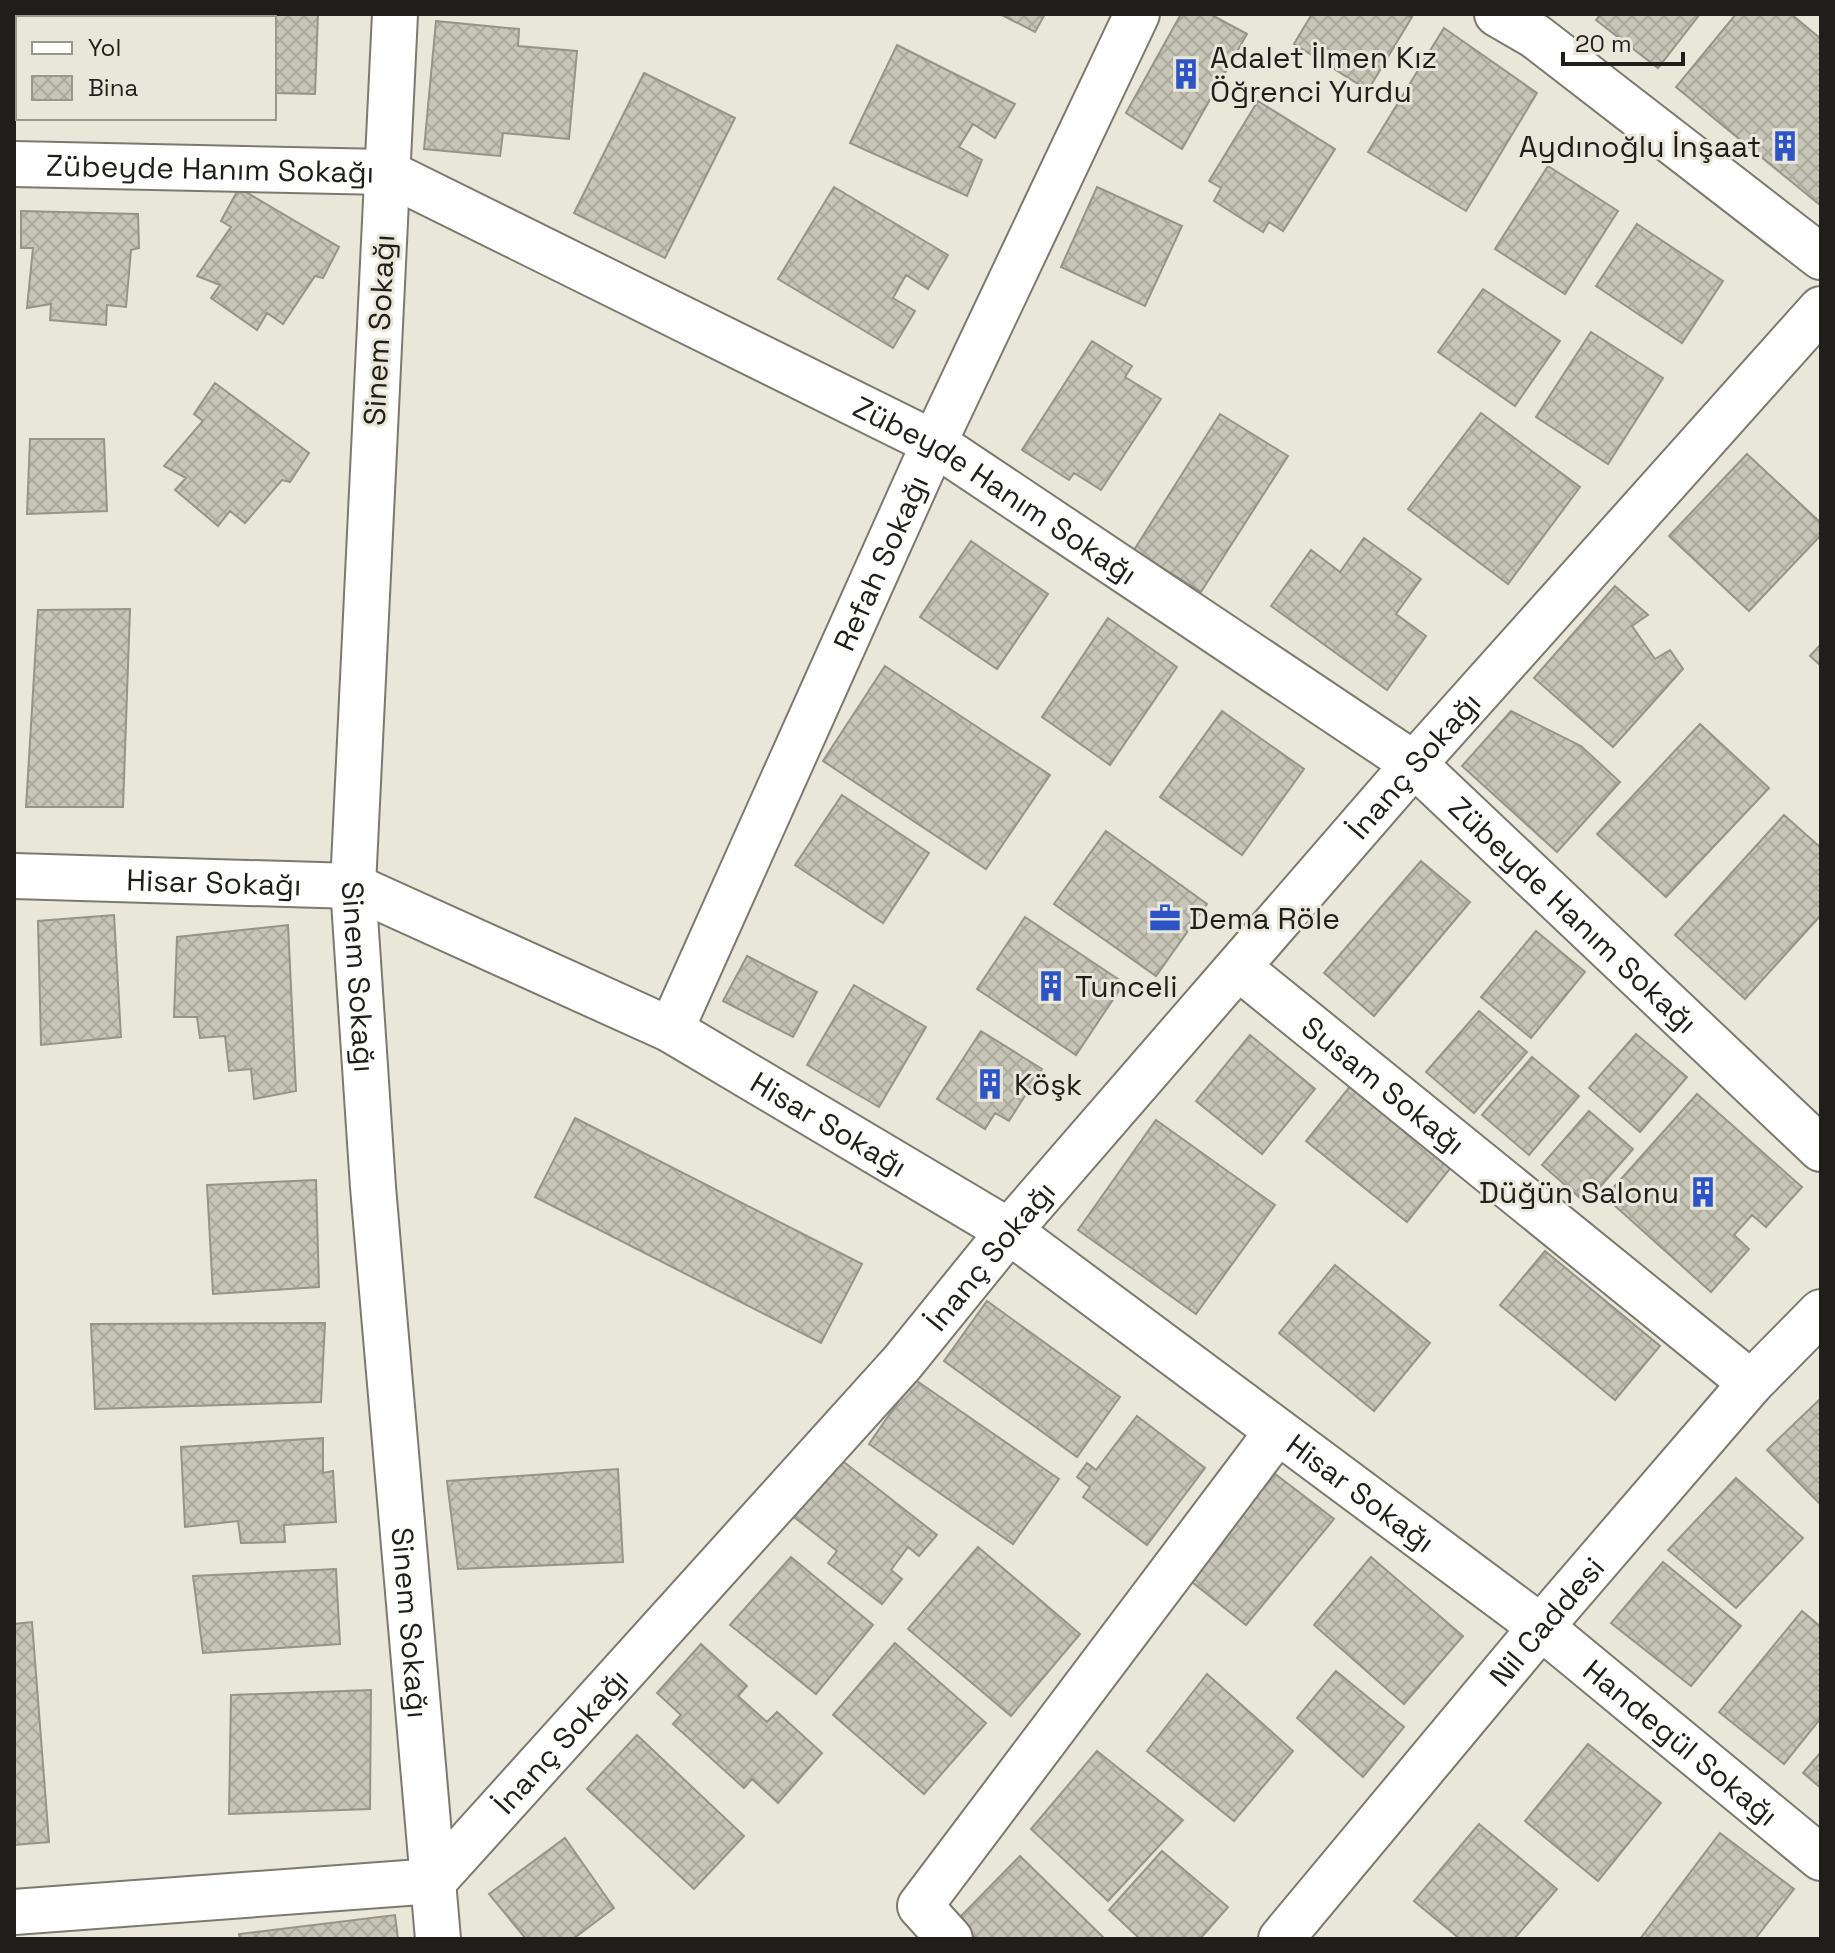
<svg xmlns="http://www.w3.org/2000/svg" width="1835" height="1953" font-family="'Space Grotesk',sans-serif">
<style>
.building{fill:url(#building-cross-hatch);stroke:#969388;stroke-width:2}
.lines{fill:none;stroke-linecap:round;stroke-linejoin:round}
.street-casing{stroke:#7c796e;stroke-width:48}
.secondary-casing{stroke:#7c796e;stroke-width:48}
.street{stroke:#fff;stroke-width:44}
.secondary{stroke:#fff;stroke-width:44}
.labels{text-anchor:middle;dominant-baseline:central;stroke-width:6;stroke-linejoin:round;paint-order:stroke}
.poi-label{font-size:30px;fill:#201e1a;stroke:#e9e6da;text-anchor:start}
.street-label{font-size:30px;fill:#201e1a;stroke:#e9e6da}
</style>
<defs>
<pattern id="building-cross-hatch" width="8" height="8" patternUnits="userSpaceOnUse" patternTransform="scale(2)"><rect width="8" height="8" fill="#c7c4b8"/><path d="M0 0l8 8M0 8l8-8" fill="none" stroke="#aba89e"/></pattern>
</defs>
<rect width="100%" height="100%" fill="#e9e6da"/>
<path class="building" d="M25,14h99v4h-99z
M242,14h76l-3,80 -41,-1v-75h-32z
M1000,14h45l-10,18z
M1181,14h29l37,20 -65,115 -56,-36z
M1312,14h94l6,3 -44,73 -74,-46z
M1601,14h99l-42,54 -62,-48z
M1736,14h55l30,25v167l-145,-119z
M436,21l83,8 -1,17 59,5 -8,88 -66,-6 -3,23 -76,-7z
M1444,28l93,65 -71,118 -98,-59z
M897,45l118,59 -20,34 -22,-14 -14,23 23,13 -15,36 -117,-53z
M644,73l91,45 -70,140 -91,-45z
M1258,101l77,48 -52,82 -14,-9 -6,10 -49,-31 7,-13 -12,-7z
M1548,166l70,45 -53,83 -70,-45z
M834,187l114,68 -20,34 -22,-14 -13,23 22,13 -22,37 -115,-69z
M1097,187l85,39 -37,80 -84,-39z
M239,188l100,59 -16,31 -8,-2 -32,48 -16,-11 -10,17 -46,-32 9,-13 -23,-9 34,-49 -10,-6z
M21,211l117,3 1,34 -8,2 -5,57 -19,-2 -1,20 -56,-5 1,-16 -24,4 6,-60h-12z
M1637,224l86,57 -41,62 -86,-57z
M1483,289l77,52 -45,65 -77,-54z
M1591,332l72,46 -55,86 -72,-47z
M1092,341l40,25 -7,11 36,22 -60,91 -27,-17 -5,7 -47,-30z
M215,383l94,70 -19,29 -8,-2 -37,43 -15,-12 -12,15 -43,-36 11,-12 -22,-12 39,-45 -9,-7z
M1481,413l99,74 -72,97 -100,-75z
M1220,414l68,42 -87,136 -67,-42z
M30,439h74l3,72 -80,3z
M1747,454l74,69v12l-72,76 -80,-75z
M1364,538l57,41 -25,35 30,22 -39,54 -116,-84 40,-56 29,22z
M971,541l77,53 -51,75 -77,-52z
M1615,586l33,29 -16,11 23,33 15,-9 13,19 -70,78 -79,-69z
M130,609l-7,198h-97l12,-197z
M1108,618l69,49 -67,98 -68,-48z
M1821,644v22l-11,-10z
M885,666l165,109 -64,94 -163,-108z
M1222,711l82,58 -62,86 -82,-58z
M1511,711l70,35 39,36 -63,70 -95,-86z
M1700,724l69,64 -103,109 -69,-63z
M842,795l87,58 -46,70 -88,-58z
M1784,815l37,33v67l-76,84 -70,-64z
M1106,831l101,73 -51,72 -102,-72z
M1421,861l49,41 -96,114 -50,-43z
M114,915l7,122 -80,8 -3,-124z
M1025,917l99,66 -48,72 -99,-66z
M288,925l8,166 -42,8 -3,-30 -22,2 -4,-35 -25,2 -3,-21h-23l3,-80z
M1536,931l49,41 -54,66 -50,-41z
M747,956l70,36 -24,45 -70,-36z
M854,985l72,42 -47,80 -72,-42z
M1479,1011l48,41 -53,61 -48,-41z
M981,1031l61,38 -33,52 -14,-8 -10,16 -48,-30z
M1636,1034l51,43 -47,55 -51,-44z
M1250,1035l65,54 -53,65 -66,-53z
M1532,1057l47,39 -50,59 -47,-40z
M1352,1084l101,81 -46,57 -101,-81z
M1697,1094l105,93 -36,40 -14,-12 -18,20 15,14 -38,43 -106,-95z
M1589,1111l44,38 -47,54 -44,-38z
M575,1118l287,146 -41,79 -286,-146z
M1156,1120l119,85 -79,109 -118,-84z
M316,1180l3,107 -106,7 -6,-109z
M1545,1251l115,95 -45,54 -115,-95z
M1335,1265l95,78 -56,68 -95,-78z
M987,1301l133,96 -43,60 -133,-96z
M325,1323l-4,79 -226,7 -4,-85z
M914,1379l145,100 -46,65 -144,-100z
M1821,1398v107l-54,-55z
M1137,1416l68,52 -58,77 -64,-48 7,-10 -13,-10 10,-14 9,7z
M323,1438v35l10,-2 3,51 -52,3 1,17 -44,1 -3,-22 -53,6 -4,-80z
M840,1459l97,76 -18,21 -11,-9 -17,23 11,9 -20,25 -54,-41 9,-12 -43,-34z
M618,1469l5,93 -165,7 -11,-88z
M1270,1470l64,49 -88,106 -64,-51z
M1736,1478l67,60 -67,70 -68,-58z
M978,1547l102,87 -69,82 -103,-87z
M791,1557l82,68 -57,69 -86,-69z
M1371,1557l92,79 -59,68 -90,-79z
M1663,1562l78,64 -50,60 -80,-63z
M336,1569l4,75 -137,9 -10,-77z
M1802,1611l19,16v91l-37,46 -65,-52z
M32,1622l17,220 -35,3v-221z
M895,1643l91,80 -62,71 -91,-79z
M701,1644l46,42 -9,10 29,26 10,-10 45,41 -44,50 -26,-24 -8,9 -71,-64 8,-9 -24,-22z
M1336,1671l68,56 -41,50 -66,-59z
M1207,1674l86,77 -59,70 -87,-70z
M371,1690l-1,119 -141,5 2,-119z
M637,1735l107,101 -50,53 -107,-100z
M1588,1744l73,59 -63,78 -73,-60z
M1097,1751l86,69 -75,81 -77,-72z
M1821,1752v36l-18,-15z
M1479,1824l78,65 -43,50h-54l-46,-38z
M1720,1833l74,56 -39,50h-115z
M565,1838l49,70 -41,31h-47l-37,-45z
M1162,1851l66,56 -28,32h-60l-31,-29z
M1020,1856l85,83h-129l-18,-20z
M395,1915l3,24h-158l-1,-5z"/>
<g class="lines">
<defs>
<g id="street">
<path id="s1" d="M395,14l-42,872 20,301 65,752"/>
<path d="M1497,14l38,22 286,221"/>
<path id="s2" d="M14,164l372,8 548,271 480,321 407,385"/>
<path id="s3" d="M14,876l339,10 318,144 338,201 532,396 280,231"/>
<path id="s4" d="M1239,968l512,415"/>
<path id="s5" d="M671,1030l263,-587 203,-429"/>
<path id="s6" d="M14,1912l420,-31 468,-518 107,-132 405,-467 407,-455"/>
<path d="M950,1939l-30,-33 357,-474"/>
</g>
<g id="secondary">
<path id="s7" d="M1281,1939l260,-312 210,-244 70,-71"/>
</g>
</defs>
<use href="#street" class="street-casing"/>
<use href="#secondary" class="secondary-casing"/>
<use href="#street" class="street"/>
<use href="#secondary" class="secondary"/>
</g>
<defs>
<symbol id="building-bare" viewBox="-9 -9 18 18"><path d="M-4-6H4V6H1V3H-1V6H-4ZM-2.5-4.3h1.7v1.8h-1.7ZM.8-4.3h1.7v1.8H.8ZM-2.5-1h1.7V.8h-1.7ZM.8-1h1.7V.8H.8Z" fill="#2c54c4" stroke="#e9e6da" stroke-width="2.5" paint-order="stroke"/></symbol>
<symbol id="office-bare" viewBox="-9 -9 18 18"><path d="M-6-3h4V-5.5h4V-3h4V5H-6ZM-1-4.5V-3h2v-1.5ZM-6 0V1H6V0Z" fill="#2c54c4" stroke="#e9e6da" stroke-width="2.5" paint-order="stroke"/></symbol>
</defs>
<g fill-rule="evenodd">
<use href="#building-bare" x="1164" y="52" width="44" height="44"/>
<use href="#building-bare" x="1763" y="124" width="44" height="44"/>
<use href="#office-bare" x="1143" y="896" width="44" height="44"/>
<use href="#building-bare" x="1029" y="964" width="44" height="44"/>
<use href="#building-bare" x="968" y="1062" width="44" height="44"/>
<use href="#building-bare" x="1681" y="1170" width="44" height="44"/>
</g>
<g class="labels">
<g class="poi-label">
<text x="1210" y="57">Adalet İlmen Kız<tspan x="1210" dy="34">Öğrenci Yurdu</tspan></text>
<text x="1761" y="146" text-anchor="end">Aydınoğlu İnşaat</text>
<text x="1189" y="918">Dema Röle</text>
<text x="1075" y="986">Tunceli</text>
<text x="1014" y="1084">Köşk</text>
<text x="1679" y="1192" text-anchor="end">Düğün Salonu</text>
</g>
<g class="street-label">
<text stroke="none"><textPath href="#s2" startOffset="196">Zübeyde Hanım Sokağı</textPath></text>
<text transform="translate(379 330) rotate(-87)">Sinem Sokağı</text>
<text stroke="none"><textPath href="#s2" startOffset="1060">Zübeyde Hanım Sokağı</textPath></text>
<text stroke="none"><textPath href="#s5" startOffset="512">Refah Sokağı</textPath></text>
<text stroke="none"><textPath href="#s6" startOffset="1906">İnanç Sokağı</textPath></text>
<text stroke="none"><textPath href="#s3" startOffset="200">Hisar Sokağı</textPath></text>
<text stroke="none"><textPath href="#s2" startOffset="1780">Zübeyde Hanım Sokağı</textPath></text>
<text stroke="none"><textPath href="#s1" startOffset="964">Sinem Sokağı</textPath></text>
<text stroke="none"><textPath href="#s4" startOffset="186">Susam Sokağı</textPath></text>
<text stroke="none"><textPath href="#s3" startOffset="872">Hisar Sokağı</textPath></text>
<text stroke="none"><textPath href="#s6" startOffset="1258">İnanç Sokağı</textPath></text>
<text stroke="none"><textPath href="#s3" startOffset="1520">Hisar Sokağı</textPath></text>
<text stroke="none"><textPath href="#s7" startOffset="414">Nil Caddesi</textPath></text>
<text stroke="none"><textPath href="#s1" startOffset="1612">Sinem Sokağı</textPath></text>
<text stroke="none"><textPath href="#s6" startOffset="610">İnanç Sokağı</textPath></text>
<text stroke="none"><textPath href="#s3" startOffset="1926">Handegül Sokağı</textPath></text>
</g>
</g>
<rect width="1835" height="1953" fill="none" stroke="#201e1a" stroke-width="32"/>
<rect x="16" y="16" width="260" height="104" fill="#e9e6da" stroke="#99968d" stroke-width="2"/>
<rect x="32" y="42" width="40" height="12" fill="#ffffff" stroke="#99968d" stroke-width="2"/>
<text x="88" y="56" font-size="24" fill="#201e1a">Yol</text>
<rect x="32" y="76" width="40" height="24" fill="url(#building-cross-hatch)" stroke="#99968d" stroke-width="2"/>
<text x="88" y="96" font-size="24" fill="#201e1a">Bina</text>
<path d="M1563 52v12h120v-12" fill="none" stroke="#201e1a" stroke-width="4"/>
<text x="1575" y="52" font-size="24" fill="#201e1a" stroke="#e9e6da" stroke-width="6" paint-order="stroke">20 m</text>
</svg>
